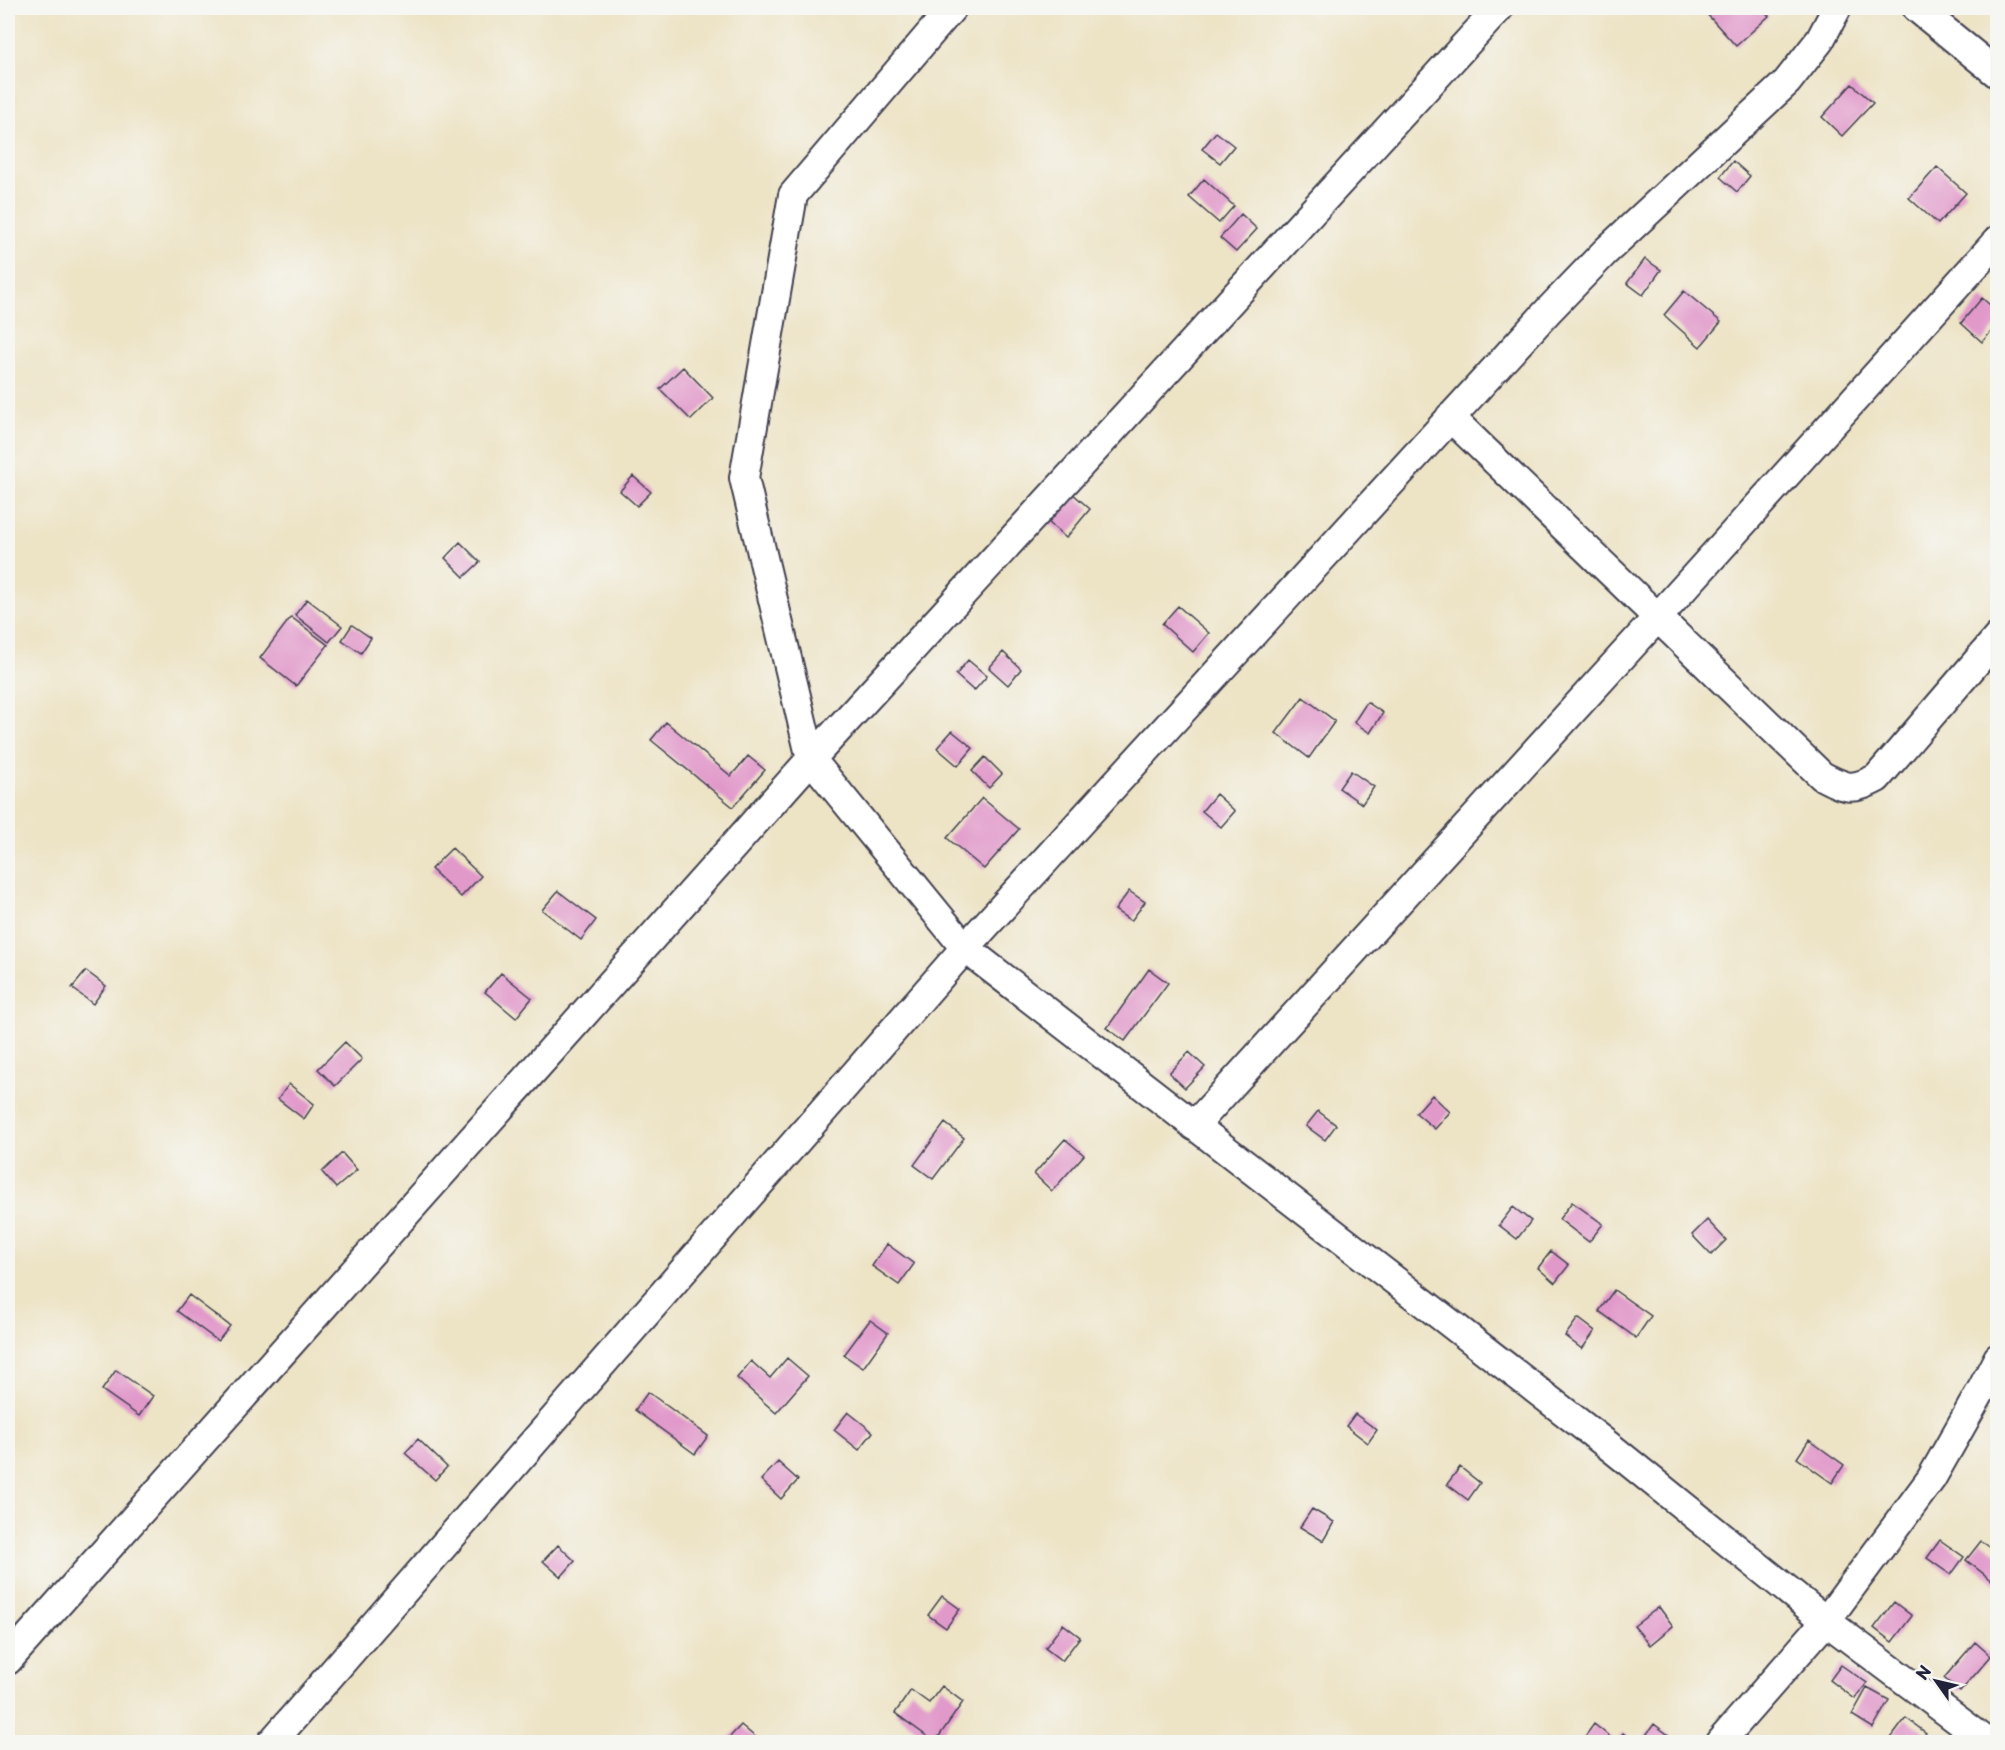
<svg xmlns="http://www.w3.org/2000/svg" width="2005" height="1750" font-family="'Playpen Sans',sans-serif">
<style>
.building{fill:#e199ca}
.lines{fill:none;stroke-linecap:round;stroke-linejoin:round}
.street-casing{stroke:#403f50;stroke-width:32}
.street{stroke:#fff;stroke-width:28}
</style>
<rect width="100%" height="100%" fill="#f6f6f2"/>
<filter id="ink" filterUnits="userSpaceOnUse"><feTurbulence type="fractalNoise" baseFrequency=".0167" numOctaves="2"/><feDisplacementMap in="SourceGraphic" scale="12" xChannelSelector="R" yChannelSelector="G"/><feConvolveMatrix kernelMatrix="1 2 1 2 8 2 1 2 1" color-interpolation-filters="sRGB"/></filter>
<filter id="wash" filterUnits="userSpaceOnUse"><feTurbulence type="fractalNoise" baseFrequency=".008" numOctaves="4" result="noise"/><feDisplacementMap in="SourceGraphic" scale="24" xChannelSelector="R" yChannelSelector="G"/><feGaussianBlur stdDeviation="1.35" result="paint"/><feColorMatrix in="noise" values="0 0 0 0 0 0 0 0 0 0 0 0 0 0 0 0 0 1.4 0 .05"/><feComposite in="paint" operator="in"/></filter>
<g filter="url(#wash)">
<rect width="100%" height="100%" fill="#ede3c5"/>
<g id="blocks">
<path class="building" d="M1714,8h47l8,8 -33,30 -29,-32z
M1852,84l21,19 -31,33 -20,-19z
M1216,132l18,14 -14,17 -18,-14z
M1733,161l17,15 -13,16 -17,-15z
M1937,167l29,26 -28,31 -29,-26z
M1204,179l30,27 -15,17 -30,-26z
M1241,214l16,15 -21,23 -16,-14z
M1645,259l16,11 -18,25 -16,-12z
M1684,291l37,31 -21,25 -36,-32z
M1982,298l16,14v12l-16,18 -21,-19z
M683,367l30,31 -22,22 -31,-31z
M633,476l18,16 -14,14 -17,-15z
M1071,492l19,17 -24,29 -19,-17z
M460,542l20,20 -16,15 -19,-19z
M307,599l35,27 -13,16 -34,-27z
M1178,606l31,27 -16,19 -31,-28z
M291,617l37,28 -32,41 -36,-28z
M352,625l19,13 -10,15 -19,-13z
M1003,652l18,17 -13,16 -19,-17z
M968,660l19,16 -13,15 -18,-16z
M1303,697l32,24 -26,37 -33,-25z
M1367,702l16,11 -13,20 -16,-11z
M666,722l65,54 17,-20 17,14 -32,37 -82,-67z
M952,731l21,17 -15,18 -21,-18z
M985,757l17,17 -13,14 -17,-17z
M1351,771l23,16 -12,17 -23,-16z
M1216,794l19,17 -14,16 -19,-16z
M982,798l37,31 -35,40 -37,-31z
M452,848l29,28 -20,21 -30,-28z
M558,891l38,29 -15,20 -39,-30z
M1129,891l16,11 -14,19 -16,-11z
M1149,969l19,14 -43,58 -18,-13z
M86,971l20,15 -13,18 -21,-16z
M501,973l31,25 -16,20 -31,-26z
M345,1042l17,17 -27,27 -17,-17z
M1189,1052l16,15 -20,21 -16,-15z
M289,1084l25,20 -10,15 -26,-20z
M1432,1095l18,17 -15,17 -19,-16z
M1318,1111l18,14 -11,15 -19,-14z
M945,1123l19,15 -31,41 -19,-14z
M1065,1139l19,16 -32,36 -18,-17z
M342,1153l15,17 -21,18 -14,-16z
M1572,1202l31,22 -14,18 -30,-23z
M1513,1207l18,14 -14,18 -18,-14z
M1707,1220l19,20 -15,15 -19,-20z
M887,1244l27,20 -15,21 -27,-19z
M1551,1251l18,14 -14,18 -17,-15z
M1614,1290l37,26 -15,22 -37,-27z
M189,1295l41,31 -12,15 -41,-30z
M1578,1318l17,13 -13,18 -17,-13z
M870,1320l18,13 -25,35 -19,-13z
M787,1358l21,18 -32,37 -39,-35 14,-17 19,17z
M116,1370l37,26 -14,20 -37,-26z
M648,1392l60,44 -13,18 -60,-44z
M848,1412l25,20 -14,18 -25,-20z
M1355,1414l22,16 -9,13 -22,-17z
M418,1439l29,28 -12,13 -30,-27z
M1809,1440l35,25 -12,18 -35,-25z
M778,1462l20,18 -17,19 -20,-19z
M1460,1467l20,16 -12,17 -21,-16z
M1312,1509l22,13 -11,19 -23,-14z
M1940,1540l24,17 -13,18 -24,-17z
M1981,1541l17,12v32l-32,-25z
M558,1545l17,16 -14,16 -18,-16z
M942,1596l18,13 -14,19 -18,-13z
M1894,1602l18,14 -20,26 -18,-14z
M1659,1607l14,19 -23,19 -16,-19z
M1063,1624l17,13 -18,24 -17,-13z
M1975,1642l16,14 -31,36 -16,-14z
M1841,1665l26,18 -12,16 -25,-19z
M942,1686l21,16 -28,40 -40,-29 16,-23 18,13z
M1867,1688l22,12 -16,28 -21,-13z
M1906,1718l20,15 -7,9h-31z
M1594,1724l20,16 -2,2h-25l-4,-3z
M1654,1724l17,13 -4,5h-26z
M741,1725l20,17h-36z
M1623,1733l12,9h-18z"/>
</g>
</g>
<g filter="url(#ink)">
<use href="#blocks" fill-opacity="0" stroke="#403f50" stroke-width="1.5"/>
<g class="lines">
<defs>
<path id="street" d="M952,8l-159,187 -49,283 67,281 154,189 649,502 212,171 161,121
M1917,8l81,66
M1450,417l372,359c25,13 30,15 55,2l121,-141
M1194,1126l463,-508 341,-378
M8,1660l803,-901 688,-751
M272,1742l693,-794 583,-637 57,-59 182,-170 33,-42 17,-32
M1720,1742l106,-121 105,-142 51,-90 16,-31"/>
</defs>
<use href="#street" class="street-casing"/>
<use href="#street" class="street"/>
</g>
</g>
<rect width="2005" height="1750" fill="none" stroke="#f6f6f2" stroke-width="30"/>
<g transform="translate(1936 1681) rotate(304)" stroke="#f6f6f2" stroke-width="4.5" paint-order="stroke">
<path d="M0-4.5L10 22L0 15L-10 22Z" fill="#22223b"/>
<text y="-9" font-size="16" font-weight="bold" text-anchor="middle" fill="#22223b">N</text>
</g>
</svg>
